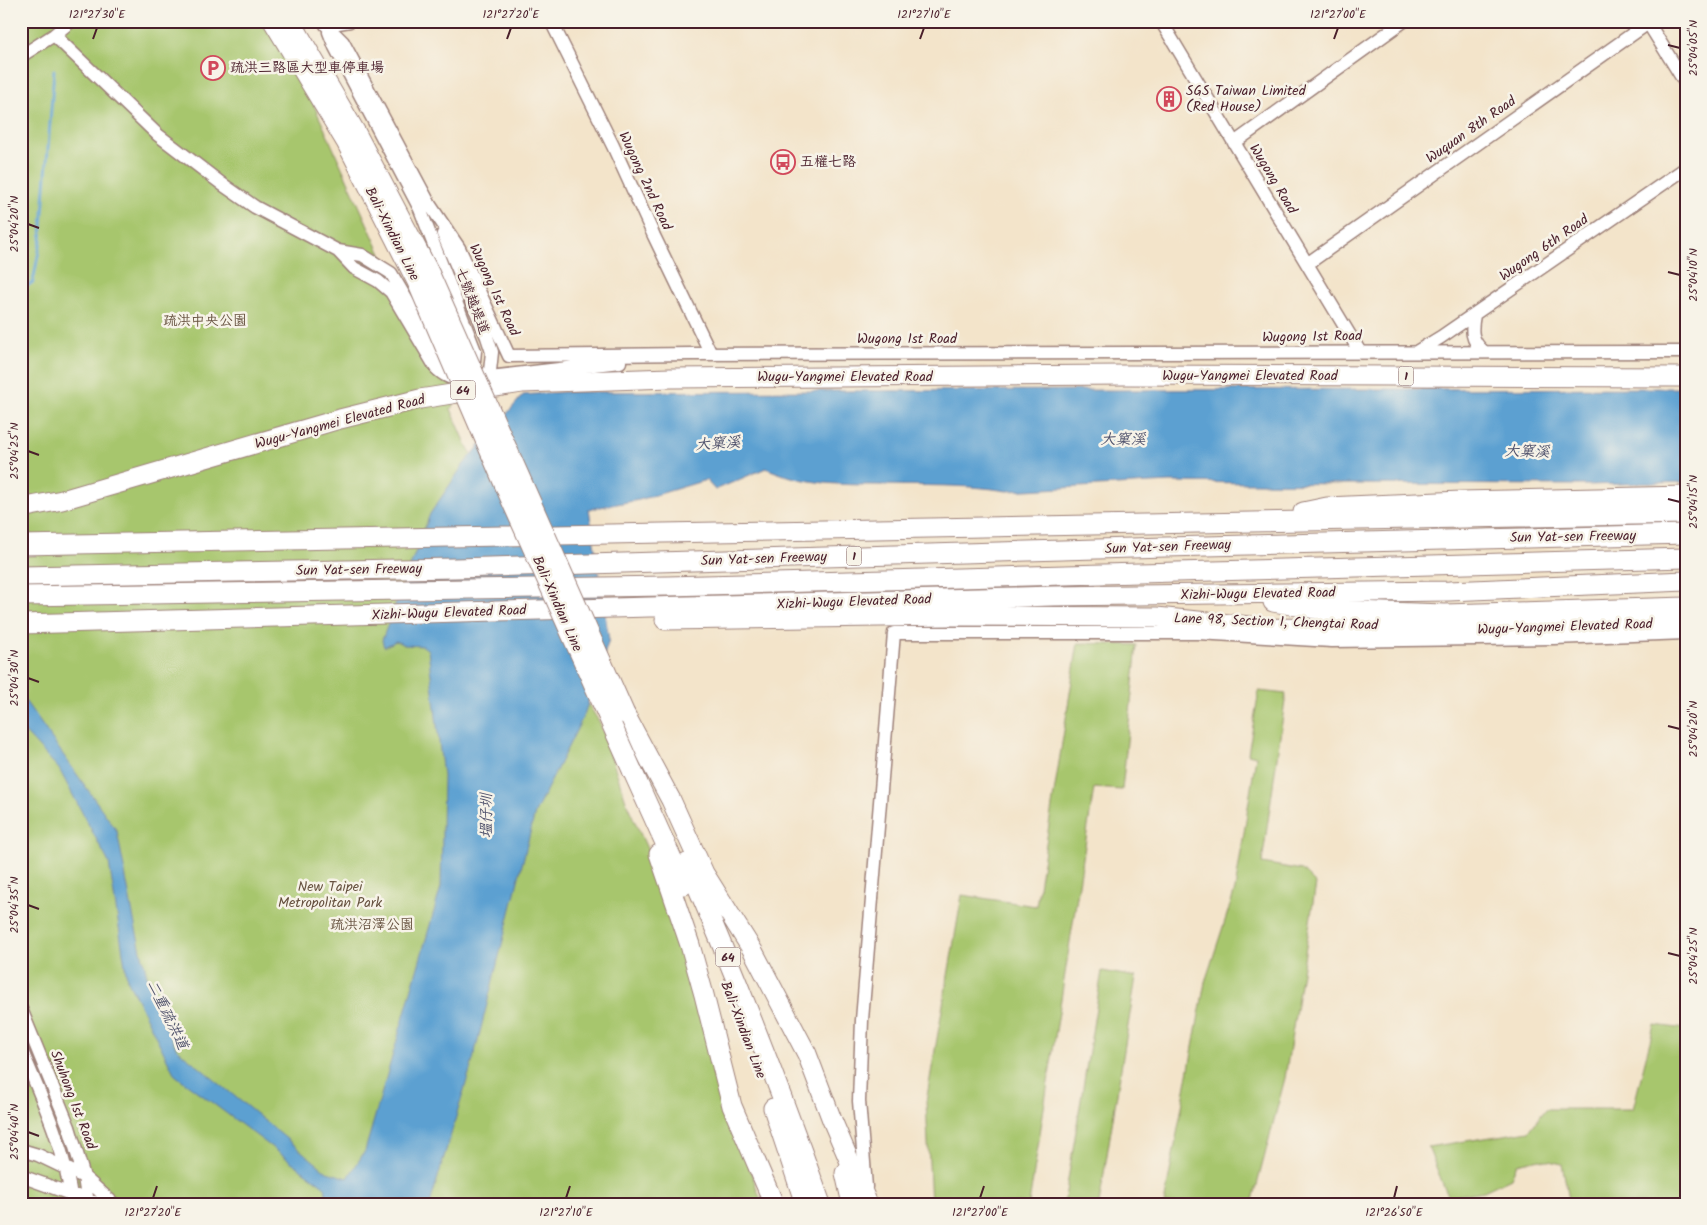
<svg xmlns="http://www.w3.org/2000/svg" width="1707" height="1225" font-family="Kalam,'LXGW WenKai TC',sans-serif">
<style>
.green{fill:#a7c66d;stroke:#78724c}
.water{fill:#5ca0d1;stroke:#53607e}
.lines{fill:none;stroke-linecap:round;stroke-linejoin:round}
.stream{stroke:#5ca0d1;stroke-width:3}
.minor-casing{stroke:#9e827a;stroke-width:15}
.highway-casing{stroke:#9e827a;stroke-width:21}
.minor{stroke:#fff;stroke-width:12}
.highway{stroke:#fff;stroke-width:19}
.highway-bridge-casing{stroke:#9e827a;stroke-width:21;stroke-linecap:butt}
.highway-bridge{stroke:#fff;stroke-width:19}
.ticks{fill:none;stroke:#4a1f2b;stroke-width:2}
.labels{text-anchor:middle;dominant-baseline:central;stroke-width:5;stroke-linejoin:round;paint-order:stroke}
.shield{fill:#f7f3e8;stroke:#7e5f64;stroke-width:1}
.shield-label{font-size:12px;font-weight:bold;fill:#4a1f2b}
.poi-label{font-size:14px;fill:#4a1f2b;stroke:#f7f3e8;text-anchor:start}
.street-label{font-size:14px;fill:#4a1f2b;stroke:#f7f3e8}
.park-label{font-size:14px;fill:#66513f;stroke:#f7f3e8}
.water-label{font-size:15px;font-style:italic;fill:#51536d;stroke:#f7f3e8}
.neatline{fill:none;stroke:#4a1f2b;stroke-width:2}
.ticks-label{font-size:12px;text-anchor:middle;fill:#4a1f2b}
</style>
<rect width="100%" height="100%" fill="#f7f3e8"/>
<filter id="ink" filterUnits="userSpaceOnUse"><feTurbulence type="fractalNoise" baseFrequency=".02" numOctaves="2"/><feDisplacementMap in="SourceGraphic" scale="10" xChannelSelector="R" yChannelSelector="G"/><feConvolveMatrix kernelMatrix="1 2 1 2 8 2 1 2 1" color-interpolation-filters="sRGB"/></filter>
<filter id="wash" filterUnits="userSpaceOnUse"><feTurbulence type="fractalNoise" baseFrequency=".0096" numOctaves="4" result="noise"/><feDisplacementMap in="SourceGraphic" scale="20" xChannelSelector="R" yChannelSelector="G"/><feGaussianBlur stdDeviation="1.12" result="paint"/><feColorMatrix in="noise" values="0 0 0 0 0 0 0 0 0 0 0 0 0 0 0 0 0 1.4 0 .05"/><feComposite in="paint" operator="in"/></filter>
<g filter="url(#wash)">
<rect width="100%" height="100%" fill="#f3e4ca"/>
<path class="green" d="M21,21h243l35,51 94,209 65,116 -7,12 16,37 42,69 60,159 31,49 27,81 45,100 44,164 46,136h-741z
M1078,643l59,2 -15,145 -28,-2 -65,416h-98l-5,-102 36,-207 74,11z
M1259,691l27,3 -24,169 40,7 14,14 -31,194 -33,126h-88l41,-222 30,-92 21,-134 -8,-2z
M1102,971l34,6 -37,227h-35z
M1654,1025l32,4v175h-116l-8,-40 -22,-5 -23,5 -6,14 -27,13 -36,6 -20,-50 101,-16 17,-22h87z"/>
<path class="water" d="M1686,388v94l-99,3 -242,-1 -175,-2 -163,9c-42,-7 -86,-5 -129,-6 -38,0 -77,-1 -112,-17l-51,22 -9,-10 -67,20 -50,9 20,131 -25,75 -49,98 -62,247 -43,144h-102l-3,-17 -150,-112 -48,-96 -18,-116 -50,-94 -38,-41v-33l96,136 18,94 19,80 23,44 150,123 21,6 17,-27 76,-264 2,-111 -15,-126 -5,-4 -19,-1 -8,-4 -12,6 -2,-7 48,-126 34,-50 59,-69 39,-3z"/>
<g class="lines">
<path class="stream" d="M21,290l12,-8 8,-42 13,-170"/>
</g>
</g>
<g filter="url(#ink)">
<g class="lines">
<defs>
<path id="minor" d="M551,21l62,125 41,90 57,118
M1161,21l199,331
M1647,21l39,63
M326,25l17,17 87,163 29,43 50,108 183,-2 994,-2
M326,25l24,-4
M329,32l6,15 85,162 55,142 -1,10 -6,5
M54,35l104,100 64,49 33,23 83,44 24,4 29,18 52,89
M21,56l33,-21 17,-14
M1234,143l170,-122
M443,234l44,103 5,15 -2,19 -8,7
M338,251l16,17 24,13 13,11 45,76c8,8 15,11 27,12l157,-18
M1307,264l344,-243
M1474,315c-3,16 -3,25 9,36
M1418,351l23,-14 245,-169
M21,1009l48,118 15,50 4,27
M21,1049c21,50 45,101 51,155
M21,1150l17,5 46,22 30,27
M21,1176l78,28
M866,1187l-7,-86 3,-81 32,-387h304l134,8 222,-3 132,-5"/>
<path id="highway" d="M21,508l41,-8 278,-81 80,-20 102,-16 148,-5 456,-3 560,2
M1303,512l24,-5 134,-6 225,-5
M21,545l1665,-31
M21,576l434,-8 711,-21 520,-13
M21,596l647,-10 1018,-28
M1273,602l49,8 123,4 241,-7
M665,620l285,-4 206,1 115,11 140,2 275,-7
M21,624l1032,-28 396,-5 237,-10
M625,714l46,86 33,73 49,78 54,103 25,66 36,84
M632,770l52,115
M659,854l31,91 14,50 28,111 42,98
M687,863c49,112 93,226 134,341
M773,1108l32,96
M845,1173l7,31"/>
</defs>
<use href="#minor" class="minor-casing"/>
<use href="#highway" class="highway-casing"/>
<use href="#minor" class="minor"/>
<use href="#highway" class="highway"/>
<defs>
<path id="highway-bridge" d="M273,21l73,121 71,140 93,216 122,272
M291,21l64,110 74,141 196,442"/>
</defs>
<use href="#highway-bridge" class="highway-bridge-casing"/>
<use href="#highway-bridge" class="highway-bridge"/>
</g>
</g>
<path class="ticks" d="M93,39l4,-11M507,39l4,-11M920,39l4,-11M1334,39l4,-11M1668,45l12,3M28,224l11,4M1668,272l12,3M28,451l11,4M1668,499l12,3M28,678l11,4M1668,726l12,3M28,905l11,4M1668,953l12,3M28,1132l11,4M153,1198l4,-12M566,1198l4,-12M980,1198l4,-12M1394,1198l3,-12"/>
<defs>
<symbol id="parking-ring" viewBox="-11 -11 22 22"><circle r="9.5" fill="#f7f3e8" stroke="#d1495b" stroke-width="1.5"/><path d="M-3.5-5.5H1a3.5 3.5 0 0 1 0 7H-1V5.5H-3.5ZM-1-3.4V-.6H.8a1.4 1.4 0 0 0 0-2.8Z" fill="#d1495b"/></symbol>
<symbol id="building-ring" viewBox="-11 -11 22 22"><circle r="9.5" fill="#f7f3e8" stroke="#d1495b" stroke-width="1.5"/><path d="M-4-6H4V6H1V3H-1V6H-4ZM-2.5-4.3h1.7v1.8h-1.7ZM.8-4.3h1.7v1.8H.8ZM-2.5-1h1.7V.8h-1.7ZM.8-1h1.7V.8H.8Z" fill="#d1495b"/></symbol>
<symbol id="bus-ring" viewBox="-11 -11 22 22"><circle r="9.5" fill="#f7f3e8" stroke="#d1495b" stroke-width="1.5"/><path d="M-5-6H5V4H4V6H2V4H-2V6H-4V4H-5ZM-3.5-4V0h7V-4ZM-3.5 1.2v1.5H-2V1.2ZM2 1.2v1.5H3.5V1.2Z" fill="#d1495b"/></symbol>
</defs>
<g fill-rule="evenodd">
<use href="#parking-ring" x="199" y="54" width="28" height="28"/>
<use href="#building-ring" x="1155" y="85" width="28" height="28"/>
<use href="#bus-ring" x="769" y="148" width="28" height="28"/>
</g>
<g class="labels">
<g class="shield">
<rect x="1398.5" y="366.5" width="15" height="19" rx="4"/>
<rect x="450.5" y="380.5" width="25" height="19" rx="4"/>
<rect x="846.5" y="546.5" width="15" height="19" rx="4"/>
<rect x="715.5" y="947.5" width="25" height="19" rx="4"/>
</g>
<g class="shield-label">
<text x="1406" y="376">1</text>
<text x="463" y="390">64</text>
<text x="854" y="556">1</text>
<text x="728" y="957">64</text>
</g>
<g class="poi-label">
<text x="230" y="68">疏洪三路區大型車停車場</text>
<text x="1186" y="91">SGS Taiwan Limited<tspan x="1186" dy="16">(Red House)</tspan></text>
<text x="800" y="162">五權七路</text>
</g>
<g class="street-label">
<text transform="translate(1471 130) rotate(-35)">Wuquan 8th Road</text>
<text transform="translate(1273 179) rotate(59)">Wugong Road</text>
<text transform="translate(645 181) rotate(65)">Wugong 2nd Road</text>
<text transform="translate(392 234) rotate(63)">Bali-Xindian Line</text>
<text transform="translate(1544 248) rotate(-35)">Wugong 6th Road</text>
<text transform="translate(494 290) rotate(65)">Wugong 1st Road</text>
<text transform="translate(472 301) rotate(69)">七號越堤道</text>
<text transform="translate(1312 337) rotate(-1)">Wugong 1st Road</text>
<text x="907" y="339">Wugong 1st Road</text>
<text x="1250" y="376">Wugu-Yangmei Elevated Road</text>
<text x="845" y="377">Wugu-Yangmei Elevated Road</text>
<text transform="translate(340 422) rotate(-15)">Wugu-Yangmei Elevated Road</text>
<text transform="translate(1573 537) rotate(-1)">Sun Yat-sen Freeway</text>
<text transform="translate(1168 547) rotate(-2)">Sun Yat-sen Freeway</text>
<text transform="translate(764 559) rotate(-2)">Sun Yat-sen Freeway</text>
<text transform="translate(359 570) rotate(-1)">Sun Yat-sen Freeway</text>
<text transform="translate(1258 594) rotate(-1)">Xizhi-Wugu Elevated Road</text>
<text transform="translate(854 602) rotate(-2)">Xizhi-Wugu Elevated Road</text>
<text transform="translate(557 604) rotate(66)">Bali-Xindian Line</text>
<text transform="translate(449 613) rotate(-2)">Xizhi-Wugu Elevated Road</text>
<text transform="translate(1276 622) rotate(2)">Lane 98, Section 1, Chengtai Road</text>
<text transform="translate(1565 627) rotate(-2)">Wugu-Yangmei Elevated Road</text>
<text transform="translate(743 1030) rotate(69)">Bali-Xindian Line</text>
<text transform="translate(73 1100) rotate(69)">Shuhong 1st Road</text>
</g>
<g class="park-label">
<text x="205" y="321">疏洪中央公園</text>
<text x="330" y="887">New Taipei<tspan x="330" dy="16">Metropolitan Park</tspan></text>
<text x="372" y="925">疏洪沼澤公園</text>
</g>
<g class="water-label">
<text x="1123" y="440">大窠溪</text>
<text transform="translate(718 444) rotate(-4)">大窠溪</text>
<text transform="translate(1527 452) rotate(1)">大窠溪</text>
<text transform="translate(487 816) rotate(-90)">塭仔圳</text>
<text transform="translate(167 1015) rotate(64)">二重疏洪道</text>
</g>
</g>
<rect width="1707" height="1225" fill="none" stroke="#f7f3e8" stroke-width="55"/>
<rect x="28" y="28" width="1652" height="1170" class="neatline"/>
<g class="ticks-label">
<text x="97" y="18">121°27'30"E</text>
<text x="511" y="18">121°27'20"E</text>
<text x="924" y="18">121°27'10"E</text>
<text x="1338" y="18">121°27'00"E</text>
<text transform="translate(1693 48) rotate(-90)" y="4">25°04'05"N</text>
<text transform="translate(14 224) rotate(-90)" y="4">25°04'20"N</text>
<text transform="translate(1693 275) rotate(-90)" y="4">25°04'10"N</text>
<text transform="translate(14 451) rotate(-90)" y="4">25°04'25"N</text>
<text transform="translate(1693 502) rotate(-90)" y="4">25°04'15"N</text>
<text transform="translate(14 678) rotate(-90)" y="4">25°04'30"N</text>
<text transform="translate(1693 729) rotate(-90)" y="4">25°04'20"N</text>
<text transform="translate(14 905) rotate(-90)" y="4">25°04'35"N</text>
<text transform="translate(1693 956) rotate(-90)" y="4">25°04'25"N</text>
<text transform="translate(14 1132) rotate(-90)" y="4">25°04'40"N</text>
<text x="153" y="1216">121°27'20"E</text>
<text x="566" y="1216">121°27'10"E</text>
<text x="980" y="1216">121°27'00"E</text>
<text x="1394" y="1216">121°26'50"E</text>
</g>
</svg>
